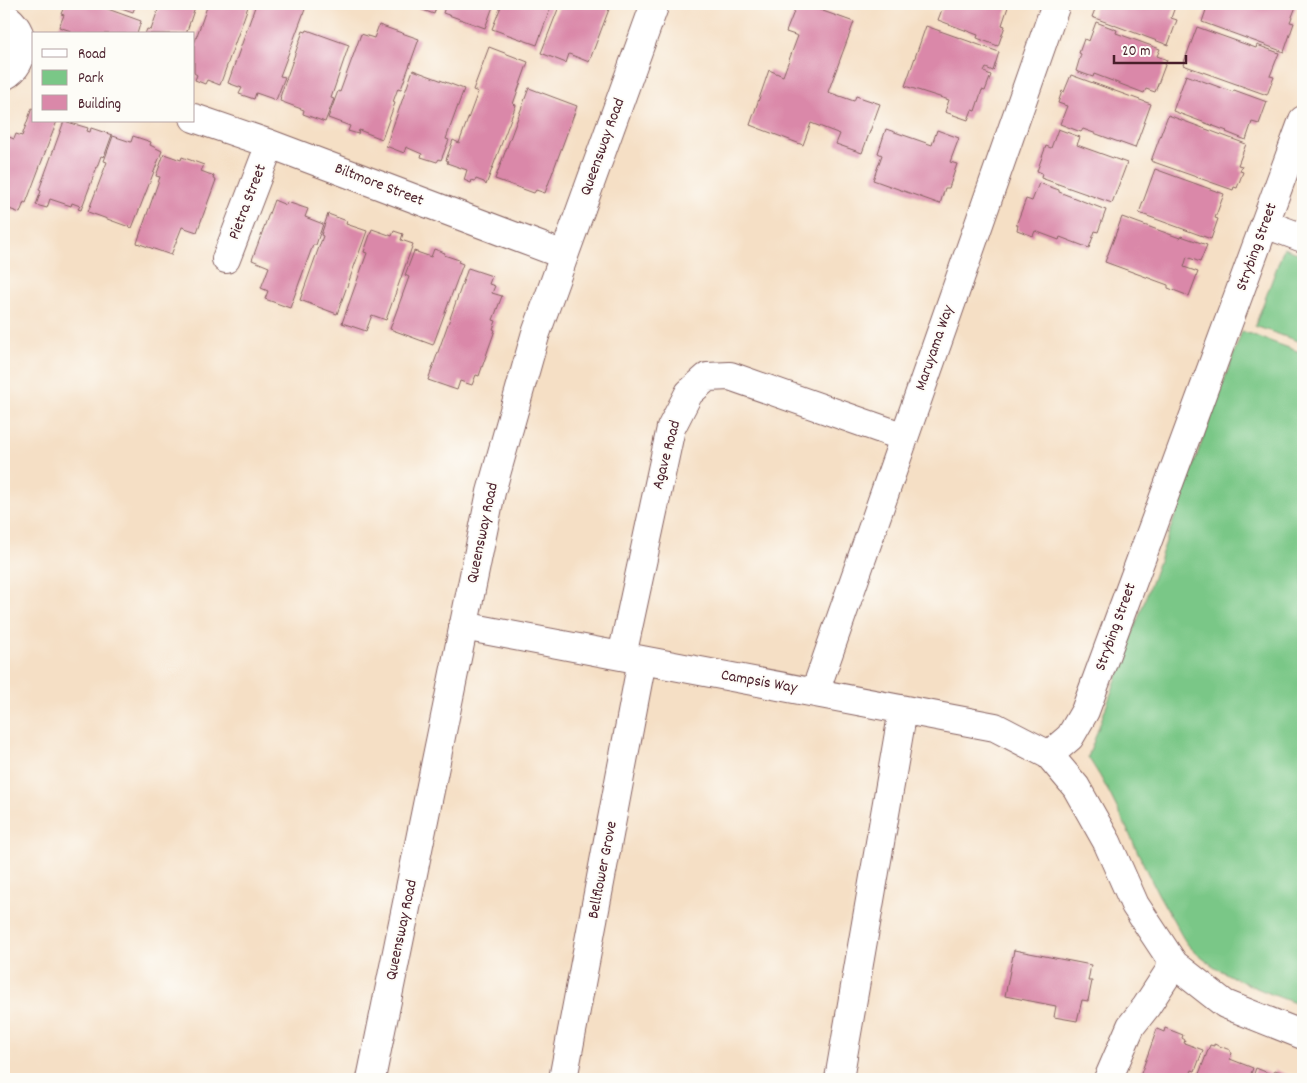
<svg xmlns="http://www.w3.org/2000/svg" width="1307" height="1083" font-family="Dekko,sans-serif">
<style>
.green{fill:#7ac787;stroke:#627359}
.building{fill:#da88a9}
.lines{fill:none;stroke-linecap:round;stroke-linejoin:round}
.minor-casing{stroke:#866261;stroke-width:30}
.minor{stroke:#fff;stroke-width:28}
.labels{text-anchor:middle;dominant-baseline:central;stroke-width:4;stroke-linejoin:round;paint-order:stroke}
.street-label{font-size:16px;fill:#4a1f2b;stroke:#fdfcf7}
</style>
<rect width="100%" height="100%" fill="#fdfcf7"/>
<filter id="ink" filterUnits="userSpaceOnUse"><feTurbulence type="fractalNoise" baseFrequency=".02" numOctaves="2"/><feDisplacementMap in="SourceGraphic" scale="10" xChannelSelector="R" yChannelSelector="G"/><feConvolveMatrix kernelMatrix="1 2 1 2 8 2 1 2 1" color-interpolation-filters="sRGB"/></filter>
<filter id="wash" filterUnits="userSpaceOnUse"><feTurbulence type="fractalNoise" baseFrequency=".0096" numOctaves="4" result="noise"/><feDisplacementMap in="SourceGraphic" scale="20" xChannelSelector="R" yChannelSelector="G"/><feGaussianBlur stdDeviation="1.12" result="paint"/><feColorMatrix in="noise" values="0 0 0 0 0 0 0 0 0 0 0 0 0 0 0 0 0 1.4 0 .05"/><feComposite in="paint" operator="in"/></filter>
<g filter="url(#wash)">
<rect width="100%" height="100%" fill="#f5dfc5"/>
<path class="green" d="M1284,248l19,7v88l-48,-17z
M1242,331l61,22v653c-35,-13 -89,-32 -114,-60 -8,-9 -13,-23 -20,-33 -30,-50 -48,-107 -81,-156z"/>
<g id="blocks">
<path class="building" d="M65,4h29l47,17 -4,13h-67l1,-3 -12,-4 5,-12 -3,-1z
M110,4h26l-3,8z
M160,4h36l-10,30h-41l2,-5 4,1z
M208,4h41l-29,81 -13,-5 -2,4 -10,-4 2,-5 -3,-2v-29z
M256,4h51l-27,72 5,1 -9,23 -20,-7 -2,6 -15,-5 3,-6 -14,-5z
M406,4h31l-3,10z
M446,4h48l-9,24 -42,-15z
M502,4h50l-15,41 -45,-16z
M560,4h51l-22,58 -20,-8 -3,9 -25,-10z
M797,4h6l51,18 -26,70 26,9 2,-5 24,8 -18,49 -26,-9 4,-10 -29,-11 -8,22 -53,-20 19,-55 14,6 15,-40 -12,-4z
M944,4h65l-7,21 3,1 -7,20 -21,-8 1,-3 -40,-15z
M1097,4h79l-5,14 6,2 -9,25 -76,-28z
M1208,4h89l-7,18 4,1 -10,29 -82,-30z
M1096,22l21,8 -1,3 44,16 -3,7 10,4 -12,32 -9,-3 -2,4 -50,-19 -1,3 -17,-6 5,-17 -2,-1 5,-14 5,2z
M379,25l40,14 -18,50 -3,-1 -5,14 2,1 -13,36 -23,-9 -1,4 -10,-3 2,-5 -22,-8 10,-27 2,1 21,-58 13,4z
M926,26l73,26 -6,19 -7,-3 -2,4 7,3 -6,16 -3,-1 -7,21 -3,-1 -4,10 -23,-8 4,-12 -44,-14z
M1197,27l59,21 1,-3 22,8 -9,23 4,1 -7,18 -84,-30z
M307,30l42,15 -18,53 3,1 -9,23 -22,-8 1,-4 -24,-9 1,-3 -1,-1 23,-66 3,1z
M489,47l39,15 -15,42 3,1 -30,80 -2,-3 -8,-3 -1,2 -3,-1 -1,3 -7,-3 3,-10 -20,-7 1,-2 -2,-1 7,-20 6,3 19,-51 -5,-2z
M413,70l51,19 -18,50 3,1 -8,20 -2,-1 -2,3 -16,-5 1,-3 -16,-7 -2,6 -18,-7z
M1071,75l80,29 -16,44 -52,-19 -2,3 -21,-8 7,-18 -9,-3 4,-12 2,1z
M1186,75l47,17 1,-2 33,12 -8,22 -7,-2 -6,18 -20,-8 1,-1 -54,-20z
M529,88l48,18 -32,87 -9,-3 -2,3 -39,-14z
M32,108l2,1v12h23l-31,82 -2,-1 -4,11 -16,-6v-72l10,4 2,-5 6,2z
M1168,115l78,29 -8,21 4,1 -2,5 3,1 -6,16 -3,-1 -1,3 -82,-29z
M64,121l24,7 -1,3 3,1 1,-4 21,7 -8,22 -3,-1 -20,54 -3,-1 2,-3 -8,-3 -1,3 -21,-7 -3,9 -11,-3 5,-14 -2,-1z
M886,129l46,16 5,-15 22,8 -9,24 7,2 -8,24h-4l-5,16 -67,-24 9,-25 -4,-2z
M1058,129l22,8 -3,8 50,18 -15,40 -71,-25 1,-5 -5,-2 9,-25 5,2z
M113,136l18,6 2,-6 18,6 -1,3 12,6 -30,77 -44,-16 19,-50 -3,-1z
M164,154l17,6 1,-3 22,8 -3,6 13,5 -1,3 3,1 -19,52 -15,-5 -11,28 -34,-12 23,-66 -4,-1z
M1155,169l69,25 -9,24 3,1 -7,20 -72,-26z
M1039,183l20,7v2l47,18 -8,22 -3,-1 -6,17 -29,-11 -1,3 -24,-9 -2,5 -16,-6 1,-5h-2l10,-26 6,2z
M274,200l12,5 1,-3 21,7 -3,8 18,7 -7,21h-3l-23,63 -25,-9 3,-8 -7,-3 8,-21 -17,-7z
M328,214l19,7 -1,3 21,7 -30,83 -37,-14 23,-64 -2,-1z
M1122,217l58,21 1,-2 26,9 -7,17 -13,-5 -3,10 14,5 -9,24 -21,-8v-3l-63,-23z
M372,229l20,7 2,-5 9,3 -2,6 12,4 -27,76 -14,-5 -6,16 -24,-8 25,-70 -3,-1z
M434,249l11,4 -1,2 15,5 -1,2 5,2 -30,81 -43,-16 19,-52 -4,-2 9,-24 17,6z
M468,268l24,8 -3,8 6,2 -3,7 10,3 -9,24 3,1 -3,8 2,1 -16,46 -3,-1 -4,10 -12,-4 -3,9 -29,-10z
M1014,950l77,15 -3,16h4l-4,20 -6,-1 -5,21 -23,-4 2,-11 -51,-10z
M1165,1028l18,7 -1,3 3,2 -1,3 19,7 -8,21 -3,-1 -4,9h-49l18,-50 7,3z
M1214,1044l16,6v2l2,1 -2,6 23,9 -4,11h-52l13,-34 4,1z
M1256,1068l17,7 2,-5 24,9h-47z"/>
</g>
</g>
<g filter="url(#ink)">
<use href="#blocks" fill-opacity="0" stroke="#866261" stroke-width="1"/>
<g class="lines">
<defs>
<path id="minor" d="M4,16c22,13 25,47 0,60
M194,118l76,26 294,111
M1303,120l-218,591 -15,26 -21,18 27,32 31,55 28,63 39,59 51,40 78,31
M1265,224l38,14
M226,259l44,-115
M463,626l532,101 54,28
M622,656l49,-228 18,-35 18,-16 23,-1 174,61
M815,692l241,-688
M371,1079l120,-587 44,-156 120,-332
M563,1079l79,-419
M839,1079l64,-369
M1108,1079l23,-53 15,-19 28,-43"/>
</defs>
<use href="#minor" class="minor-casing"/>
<use href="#minor" class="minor"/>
</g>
</g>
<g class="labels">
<g class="street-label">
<text transform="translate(603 147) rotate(-70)">Queensway Road</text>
<text transform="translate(379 185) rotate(21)">Biltmore Street</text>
<text transform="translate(248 202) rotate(-69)">Pietra Street</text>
<text transform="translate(1257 247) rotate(-70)">Strybing Street</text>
<text transform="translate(935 348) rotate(-71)">Maruyama Way</text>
<text transform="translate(667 455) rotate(-75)">Agave Road</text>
<text transform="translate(483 533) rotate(-78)">Queensway Road</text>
<text transform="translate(1116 627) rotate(-70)">Strybing Street</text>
<text transform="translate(759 682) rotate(10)">Campsis Way</text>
<text transform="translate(603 870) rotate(-79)">Bellflower Grove</text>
<text transform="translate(402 930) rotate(-78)">Queensway Road</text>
</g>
</g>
<rect width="1307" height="1083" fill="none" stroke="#fdfcf7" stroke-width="20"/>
<rect x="32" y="32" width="162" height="90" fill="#fdfcf7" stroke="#b5a4a5"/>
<rect x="42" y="49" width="25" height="8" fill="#ffffff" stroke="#b5a4a5"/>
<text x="78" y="58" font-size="15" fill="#4a1f2b">Road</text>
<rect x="42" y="70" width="25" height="15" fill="#7ac787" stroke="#b5a4a5"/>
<text x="78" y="82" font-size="15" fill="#4a1f2b">Park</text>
<rect x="42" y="95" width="25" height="15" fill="#da88a9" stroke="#b5a4a5"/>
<text x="78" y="108" font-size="15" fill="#4a1f2b">Building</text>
<path d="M1114 55v8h72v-8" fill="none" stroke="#4a1f2b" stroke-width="2.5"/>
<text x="1122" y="55" font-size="15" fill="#4a1f2b" stroke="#fdfcf7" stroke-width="4" paint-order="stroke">20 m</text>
</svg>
